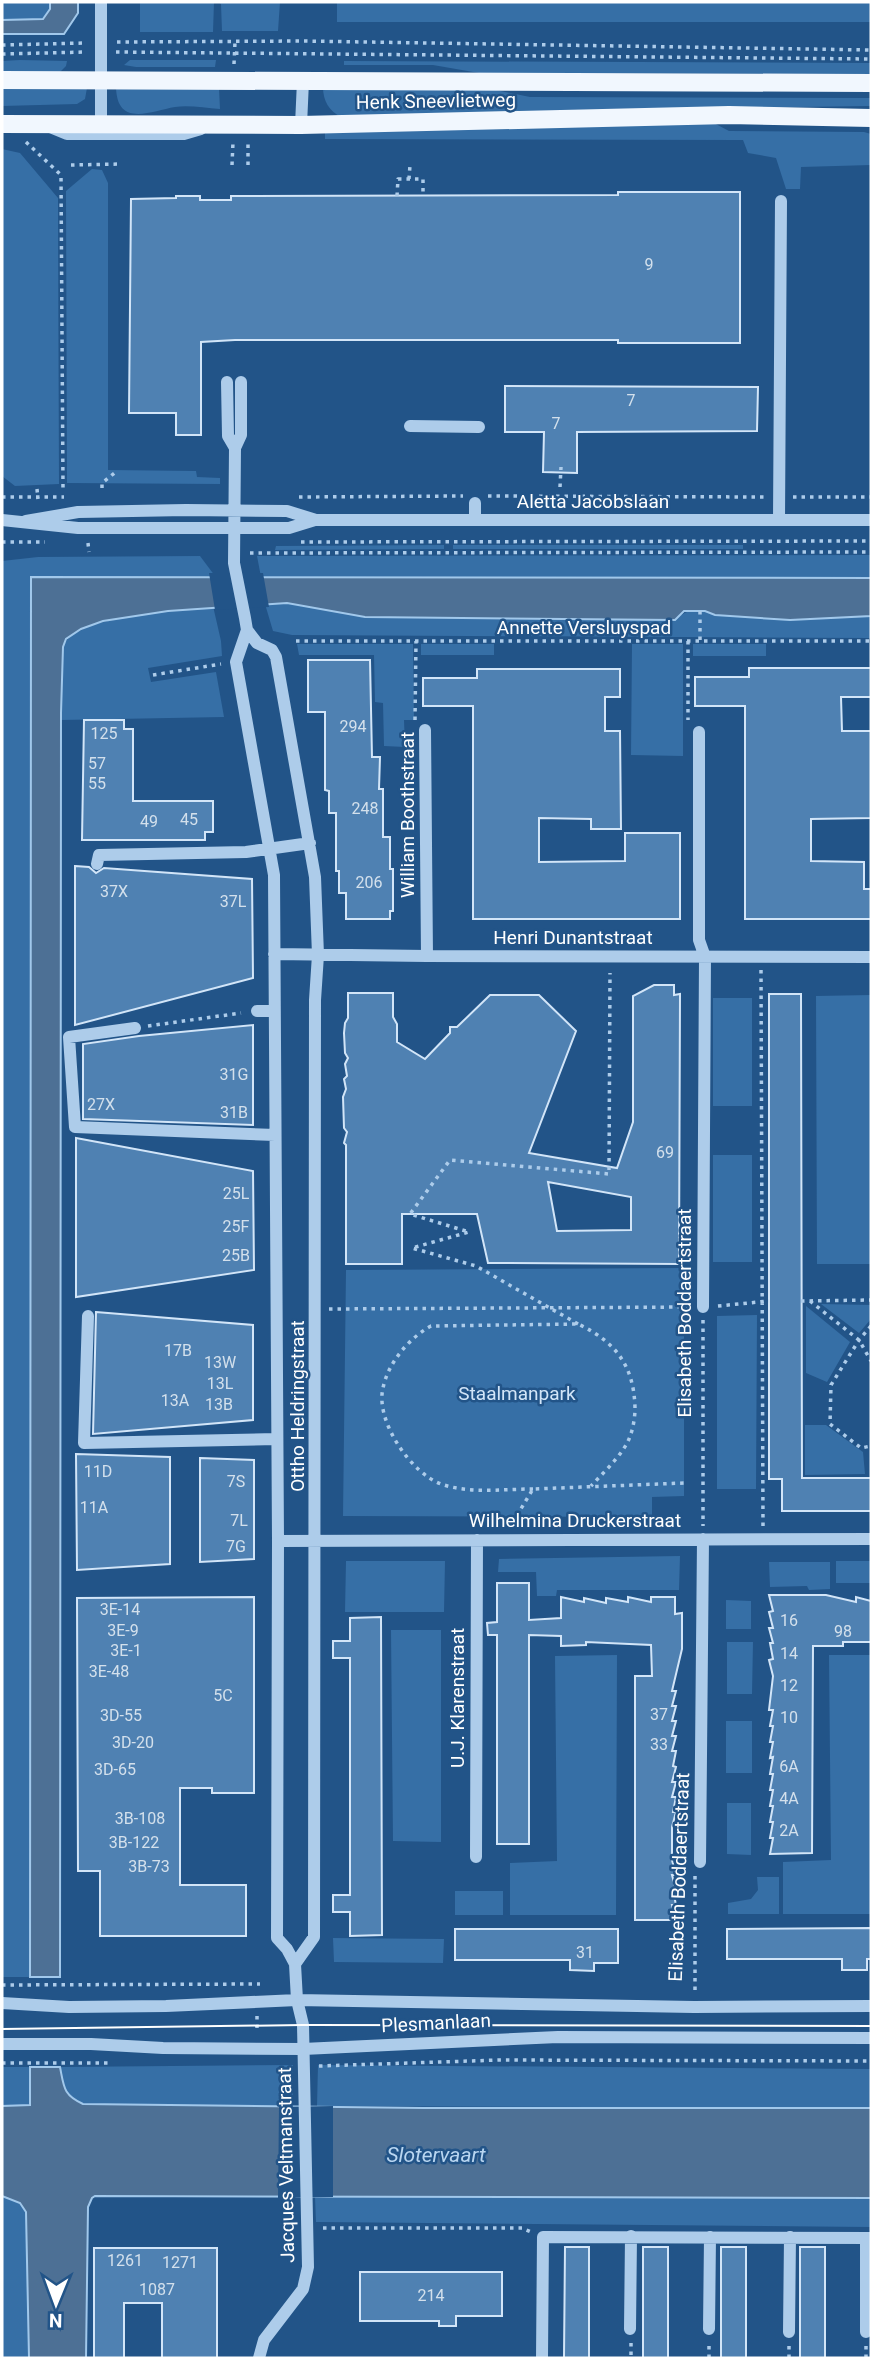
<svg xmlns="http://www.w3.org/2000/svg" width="873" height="2360" font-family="Roboto,sans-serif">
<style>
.green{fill:#366fa6}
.water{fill:#4d7095;stroke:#a1c8eb;stroke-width:2}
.pier{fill:#225488}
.building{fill:#4f81b2;stroke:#d2e5f8;stroke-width:2;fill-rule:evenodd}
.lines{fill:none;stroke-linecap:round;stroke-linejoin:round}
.path{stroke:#adccea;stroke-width:3.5;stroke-dasharray:3.5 5;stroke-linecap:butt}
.minor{stroke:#adccea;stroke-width:12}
.major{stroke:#f1f7fe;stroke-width:18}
.tram{stroke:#fff;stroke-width:2}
.labels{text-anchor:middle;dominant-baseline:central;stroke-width:5;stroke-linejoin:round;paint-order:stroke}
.number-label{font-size:16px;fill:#d3e0ec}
.street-label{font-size:19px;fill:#fff;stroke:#225488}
.park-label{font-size:19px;fill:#d2e5f8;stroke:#225488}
.water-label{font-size:21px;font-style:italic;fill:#b9d6f1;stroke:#225488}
</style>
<rect width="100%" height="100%" fill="#225488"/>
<path class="green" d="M2,2h48v7l-7,10 -41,1z
M140,2h74l-1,30h-73z
M218,2h62l-2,29h-56l-1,-27z
M337,2h534v20h-534z
M20,60l47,1 -1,5 -7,7 -57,2v-14z
M130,60h86l-1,7h-79l-12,-2z
M344,61l527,2v11l-392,-1 -46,-8h-89z
M116,87l103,1 1,21c-15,-1 -31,-4 -45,-2 -24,4 -58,21 -59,-20z
M323,87l163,1 44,9 341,1v8l-298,4 -232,7c-12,-6 -18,-16 -18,-30z
M2,88h85l-2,11 -8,5 -75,2z
M712,122l17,9 135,1 7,2v31l-70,2 -1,22h-14l-10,-31 -28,-5 -5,-13 -418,-1v-9z
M2,149l18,4 38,45 1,286 -44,2 -13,-10z
M92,169l10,1 6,13v287l88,1 1,6 23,1v6l-153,-1 -1,-292z
M444,545v4l-169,1 1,-4z
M453,545h290v4h-290z
M871,555v23l-610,-1 -4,-21z
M200,556l15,20 -184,2 -1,1399h-28v-1416l36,-4z
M287,603l78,14 310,3c13,-12 24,-12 40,-5l75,5 81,-4v22l-579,-3 -19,-4 -8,-27z
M213,606l8,35 1,15 -74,12 3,14 65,-10 8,45 -163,3c0,-18 -3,-60 3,-75 12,-29 119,-36 149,-39z
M297,644h116l1,76h-10l1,27 -21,-1 -1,-43 -8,-1 -1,-47h-75z
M421,644h73v11h-73z
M632,644h51v112l-52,-1z
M693,644h73v12h-73z
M871,995v269h-54l-1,-268z
M713,998h39v108h-39z
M713,1155h39v107h-39z
M684,1268v228l-32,1v20l-309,-1 3,-246z
M821,1304l50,1v14l-12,14z
M806,1306l44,36 -23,40 -21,-9z
M757,1315l-1,174h-39v-173z
M805,1425h21l37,27 2,22 -60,1z
M680,1556l-1,34h-122l-1,6h-19l-1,-24h-38l1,-13z
M346,1561h99l-1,51h-99z
M836,1561h35v22h-35z
M769,1562h61v27l-21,1 -2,-4 -37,1z
M726,1600l25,1v28h-25z
M391,1630h50v212l-48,-1z
M727,1642h26l-1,52h-25z
M617,1655l-1,260h-106v-52l47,-2 -2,-205z
M829,1655h42v259h-88v-52l48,-2z
M726,1721h26v52h-26z
M727,1803h24v52l-24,-1z
M757,1877h22v37h-51v-11l23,-4 7,-9z
M455,1891h48v24h-48z
M333,1938l111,1 -1,24 -109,-1z
M293,2065v42l-210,-3c-20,-9 -19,-17 -23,-37z
M318,2065l553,4v39l-554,-2z
M2,2067h28l-1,39h-27z
M2,2196l18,7 6,9 3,146h-27z
M315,2197l556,1v29l-555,-5z"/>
<path class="water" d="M50,2h28v11l-14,21h-62v-14l41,-1 7,-10z
M31,577l840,1v38l-81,4 -75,-5 -10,-4h-21l-9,9 -310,-3 -78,-14 -119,8 -65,10 -22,8 -15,10 -3,8 -2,66 -1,1264h-30z
M30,2067h30c4,20 3,28 23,37l340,4h448v90l-776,-2 -3,2 -4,9 -2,151h-57l-3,-146 -6,-9 -18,-7v-90l28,-1z"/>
<path class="pier" d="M209,573h54l6,34 -54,3z
M333,2106v91l-55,1 1,-91z"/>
<path class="building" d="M618,192h122v151h-122v-3h-383l-34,2v93h-25v-22h-47l2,-214 45,-1v-2h24v4h31v-4l387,-1z
M505,386l253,1 -1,44 -180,1v41l-34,-1 1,-40h-39z
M308,660h62l2,97h8l-1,32h4v48h7v32h3v42h-3v8h-44v-26h-7v-22h-3v-58h-7v-22l-4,-1v-78h-17z
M749,668h122v29h-30l1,34h29v87l-60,1v42l53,1v27h7v30h-126v-213h-50v-29h54z
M477,669h143v28h-15v34h15l1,98h-30v-10l-52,-1v44l86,-1v-28h55v86h-207v-213h-50v-28h54z
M84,720h40v9h9v72h80v31h-8v8h-123z
M75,866l14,1 7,6 8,-5 148,11 1,99 -178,47z
M654,985h20v10l6,-1 -1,270 -191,-1 -11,-49h-75v50h-56v-119l-2,-2 3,-11 -3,-4 -1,-31 3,-8 -2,-10 3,-3 -2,-12 3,-6 -3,-5 -1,-20 1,-10 3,-5v-25h45v24l4,7v18l28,17 25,-26v-6h7l33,-32h49l37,36 -47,122 88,15 16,-46v-126zM548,1182l83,15v33l-74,1z
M769,994h32l1,484h69v33h-89v-32h-13z
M253,1025v100l-170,-6v-75l56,-8z
M76,1138l177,33 1,99 -178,27z
M96,1312l157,13v95l-160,14z
M76,1454l94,3v107l-93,6z
M200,1458l54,2v99l-54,3z
M497,1583h32v37l32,-2v-21l23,5v-4l22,5v-5l22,4v-5l23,5v-5h24v17l7,-1v36l-10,42h4l-4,15h4l-4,15h4l-4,15h4l-4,15h4l-3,15 3,1 -4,15h4l-4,15h4l-3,15h3l-4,15v33l4,15h-4l4,15h-3l3,15h-4l4,15h-41v-244h17l-1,-31 -65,-3v3l-25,1v-10l-32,-1v209h-32v-209h-9l-1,-12 10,-1z
M769,1595h57l30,7v-5l15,4v41h-28v4h-30l-1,207 -42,1 3,-16h-3l3,-16h-3l3,-16h-3l3,-16h-3l3,-16h-3l3,-17 -3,1 3,-16h-3l3,-16h-3l3,-16h-4l4,-34 -4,-16 4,-1 -3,-16h3l-4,-15h4l-4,-16 4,-1z
M254,1597v196h-42v-5h-32v97h66v51h-146v-65h-22l-1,-273z
M381,1617l1,318 -32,1v-24h-17v-17h17v-237h-17v-17h17v-23z
M871,1928v31h-4v11h-25v-11h-115v-30z
M455,1929h163v34h-24v8l-24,-1v-10h-115z
M565,2247h24v111h-25z
M643,2247h25v111h-25z
M721,2247h25v111h-25z
M800,2247h25v111h-25z
M94,2248h123v110h-55v-55h-38v55h-30z
M360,2272h142v44h-46v10h-17v-5h-79z"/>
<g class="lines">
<path class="path" d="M117,42l186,-1 568,9
M2,45l83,-2
M116,52l755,7
M2,54l85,-2
M234,64l1,-22
M26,142l35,33 2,313
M71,165l49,-1
M232,165l1,-23
M248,165v-22
M409,179l1,-14
M397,196l1,-17h25v17
M560,487l1,-20
M102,488v-5l15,-12
M37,489l1,10
M488,496l276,1
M2,497h62
M299,497l164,-1
M793,497h78
M2,542h43
M301,542l570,-1
M88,543l1,9
M250,553l621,-1
M700,611v29
M296,641h575
M688,641v79
M153,675l68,-11
M415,720l1,-79
M761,970l2,556
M148,1026l93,-13
M801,1301l70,-1
M810,1301l49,39 12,21
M718,1306l51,-5
M329,1309l360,-2
M703,1320v206
M578,1324l-102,-58 -64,-18 57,-16 -59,-18 40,-54 159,14 1,-201
M871,1326l-12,14 -28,45 -1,39 31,24 10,-2
M533,1489c-29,0 -64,5 -92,-5 -30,-11 -66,-63 -58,-96 5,-25 26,-50 48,-62l147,-2c38,18 56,42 57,84 0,12 -3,27 -9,37 -9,15 -23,28 -35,41
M516,1524v-7l17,-28 151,-6
M695,1876v115
M2,1985l258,-1
M257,2016v16
M2,2063h110
M319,2066l181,-6 371,1
M323,2228h199l9,4
M631,2343v15
M789,2346v12
M709,2358v-15
M866,2358v-12"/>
<path class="minor" d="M101,124v-122
M301,125l2,-44
M50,127l17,7h117l17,-5
M227,382l1,54 7,12
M241,382v53l-6,13 -1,115 11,55 2,12 10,13 15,7 4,7 39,220 3,78 -3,45 -1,937 -19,27
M410,426l69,1
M2,520l76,8h211l26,-8
M475,520v-17
M779,520l2,-319
M26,521l52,-9 108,-2 101,1 29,9h555
M247,630l-11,32 38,213 4,666 -1,397 10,11 8,15 2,36 6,25 5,242 -5,22 -39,51 -5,18
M425,730l2,226
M699,732v208l6,17 -2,350
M97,864l2,-9 147,-3 64,-9
M274,954l153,2 444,1
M257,1011h17
M135,1028l-66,9 6,90 200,8
M88,1316l-4,127 192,-4
M278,1541l593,-2
M476,1857l1,-317
M700,1862l3,-323
M2,2003l67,4 97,-1 131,-6 397,7 177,-1
M2,2044h89l72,4 140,1 255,-12 313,1
M866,2238v94
M630,2329l1,-93
M709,2329l1,-92
M789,2332l1,-95
M542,2358l1,-121 328,1"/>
<path class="major" d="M2,80l869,3
M2,124l299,1 428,-10 142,3"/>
<path class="tram" d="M2,2029l301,-4 568,1"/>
</g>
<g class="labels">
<g class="number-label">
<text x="649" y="264">9</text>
<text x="631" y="400">7</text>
<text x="556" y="423">7</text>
<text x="353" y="726">294</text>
<text x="104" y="733">125</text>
<text x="97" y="763">57</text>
<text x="97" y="783">55</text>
<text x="365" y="808">248</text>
<text x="189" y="819">45</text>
<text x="149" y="821">49</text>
<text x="369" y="882">206</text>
<text x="114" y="891">37X</text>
<text x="233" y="901">37L</text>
<text x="234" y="1074">31G</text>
<text x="101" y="1104">27X</text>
<text x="234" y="1112">31B</text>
<text x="665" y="1152">69</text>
<text x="236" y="1193">25L</text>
<text x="236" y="1226">25F</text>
<text x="236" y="1255">25B</text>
<text x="178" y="1350">17B</text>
<text x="220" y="1362">13W</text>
<text x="220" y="1383">13L</text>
<text x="175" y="1400">13A</text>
<text x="219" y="1404">13B</text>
<text x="98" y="1471">11D</text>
<text x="236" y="1481">7S</text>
<text x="94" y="1507">11A</text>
<text x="239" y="1520">7L</text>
<text x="236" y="1546">7G</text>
<text x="120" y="1609">3E-14</text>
<text x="789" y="1620">16</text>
<text x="123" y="1630">3E-9</text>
<text x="843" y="1631">98</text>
<text x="126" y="1650">3E-1</text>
<text x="789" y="1653">14</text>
<text x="109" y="1671">3E-48</text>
<text x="789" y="1685">12</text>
<text x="223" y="1695">5C</text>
<text x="659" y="1714">37</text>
<text x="121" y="1715">3D-55</text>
<text x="789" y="1717">10</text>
<text x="133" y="1742">3D-20</text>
<text x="659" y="1744">33</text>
<text x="789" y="1766">6A</text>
<text x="115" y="1769">3D-65</text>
<text x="789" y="1798">4A</text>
<text x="140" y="1818">3B-108</text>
<text x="789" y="1830">2A</text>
<text x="134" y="1842">3B-122</text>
<text x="149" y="1866">3B-73</text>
<text x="585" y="1952">31</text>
<text x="125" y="2260">1261</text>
<text x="180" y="2262">1271</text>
<text x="157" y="2289">1087</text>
<text x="431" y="2295">214</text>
</g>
<g class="street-label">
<text transform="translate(436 101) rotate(-1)">Henk Sneevlietweg</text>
<text x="593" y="501">Aletta Jacobslaan</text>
<text x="584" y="627">Annette Versluyspad</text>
<text transform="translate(407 815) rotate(-90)">William Boothstraat</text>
<text x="573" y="937">Henri Dunantstraat</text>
<text transform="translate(684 1313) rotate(-90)">Elisabeth Boddaertstraat</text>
<text transform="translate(297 1406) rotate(-90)">Ottho Heldringstraat</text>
<text x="575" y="1520">Wilhelmina Druckerstraat</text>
<text transform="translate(457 1698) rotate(-90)">U.J. Klarenstraat</text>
<text transform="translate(679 1877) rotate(-88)">Elisabeth Boddaertstraat</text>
<text transform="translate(436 2023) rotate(-3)">Plesmanlaan</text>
<text transform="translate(286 2165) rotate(-91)">Jacques Veltmanstraat</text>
</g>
<g class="park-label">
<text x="517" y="1393">Staalmanpark</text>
</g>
<g class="water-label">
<text x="436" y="2155">Slotervaart</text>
</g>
</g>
<rect width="873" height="2360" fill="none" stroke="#ffffff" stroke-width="7"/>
<g transform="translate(56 2304) rotate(181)" stroke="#225488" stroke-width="5" paint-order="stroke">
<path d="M0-5L12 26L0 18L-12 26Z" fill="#ffffff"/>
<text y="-10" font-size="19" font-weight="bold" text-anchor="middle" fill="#ffffff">N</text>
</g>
</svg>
